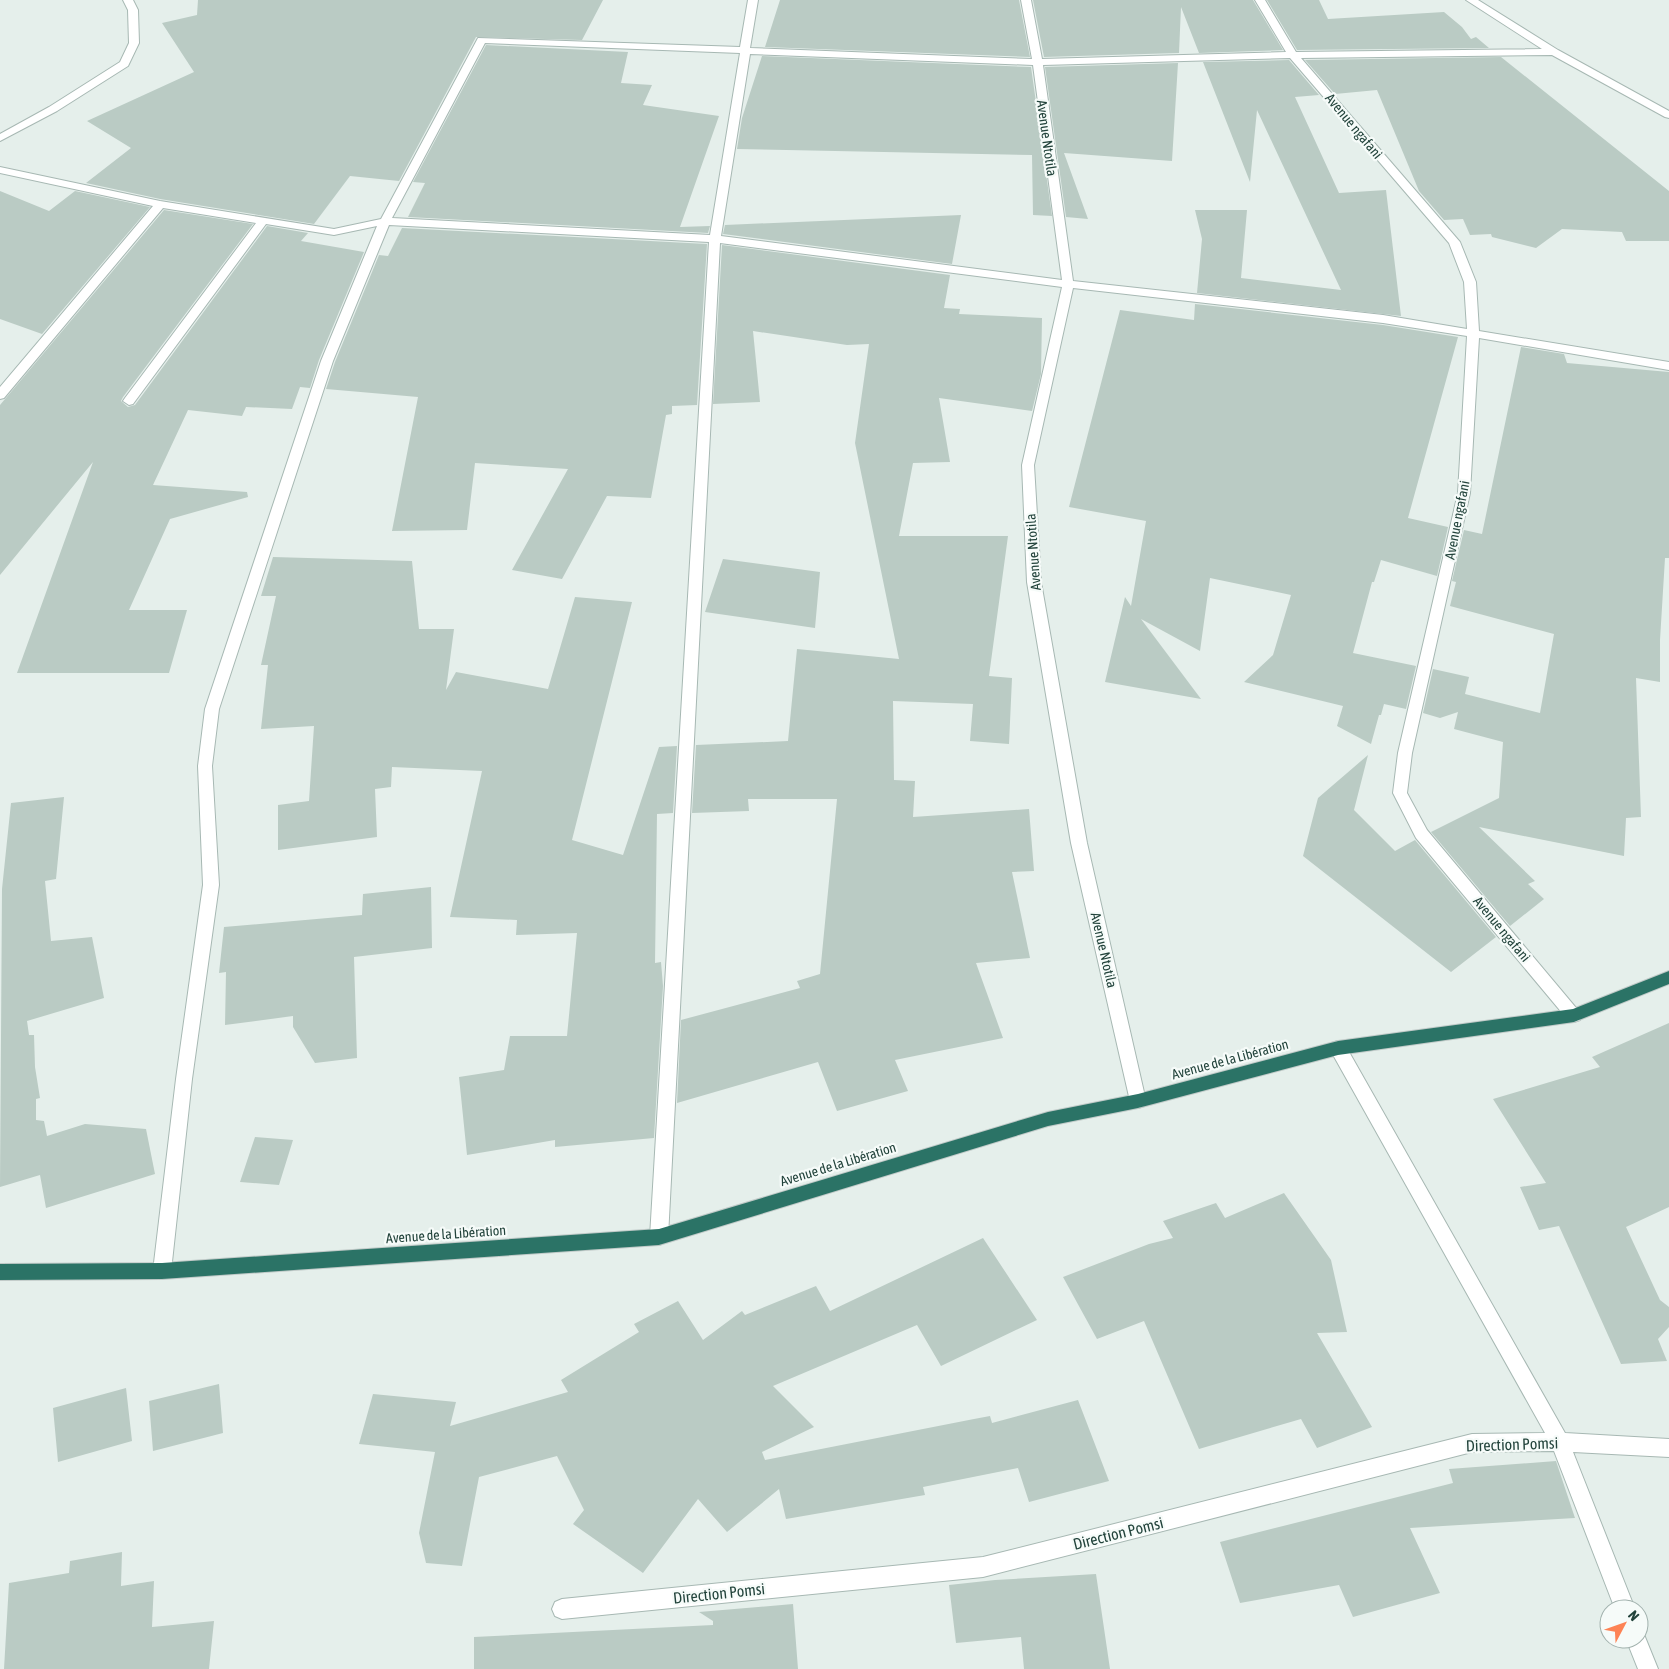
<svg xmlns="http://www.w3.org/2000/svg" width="1669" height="1669" font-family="'Asap Condensed',sans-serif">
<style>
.building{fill:#bacbc4}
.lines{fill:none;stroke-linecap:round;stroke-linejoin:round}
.minor-casing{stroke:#a7b8b3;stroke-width:2}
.highway-casing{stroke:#c1cac8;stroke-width:2}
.minor{fill:#fff;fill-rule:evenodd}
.highway{fill:#2b7366;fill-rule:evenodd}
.labels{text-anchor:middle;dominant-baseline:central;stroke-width:4.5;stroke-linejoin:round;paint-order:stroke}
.street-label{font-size:14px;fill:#22433b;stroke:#f6fbf9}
.near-street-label{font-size:16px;fill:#22433b;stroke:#f6fbf9}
</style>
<rect width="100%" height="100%" fill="#e5efeb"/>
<path class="building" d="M198,0h405l-21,40 -106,-3 -77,144 -49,-5 -36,48 -154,-25 -74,-16 45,-35 -44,-27 107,-49 -32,-49 35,-8z
M780,0h239l11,57 -265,-10z
M1033,0h220l30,50 -84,3 -18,-46 -2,46 -135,4z
M1267,0h52l9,19 116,-7 18,15 9,12 5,-2 13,11 -192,2z
M486,45l142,7 -7,31 31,2 -9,20 76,11 -39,111 30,-1 -2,7 -300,-16 17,-34 -12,-1z
M762,56l269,11 21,149 -19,-1 -1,-60 -295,-6 5,-31z
M1501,57l168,134v50h-43l-4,-9 -60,-3 -26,19 -44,-11 -1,-3 -21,1 -7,-16 -19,1 -25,-29 -42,-101 -42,4 -30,-34z
M1289,60l30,35 -24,2 44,96 47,-3 15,126 -204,-23 5,-54 -7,-29h52l-6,68 100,12 -84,-180 -7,72 -47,-120z
M1178,63l-6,98 -108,-8 24,66 -22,-2 -21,-150z
M0,191l49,20 26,-20 75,16 -108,127 -42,-15z
M164,210l89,14 -130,173 -2,4 7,6 7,-2 132,-179 41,7 -7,8 63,11 -45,108 -9,28 -10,-1 -8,22 -46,-2 -4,9 -54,-6 -35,75 94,7 1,5 -78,22 -41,91h58l-18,63h-152l76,-211 -93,113v-170z
M961,215l-9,49 -229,-30 2,-9z
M402,228l305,16 -10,161 -25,1v8l-6,1 -15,83 -44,-2 -45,83 -50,-9 56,-101 -93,-6 -8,67 -75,1 26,-134 -92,-8 9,-27 44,-107 9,1z
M722,245l228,30 -6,33 16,1 -1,5 83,4 -1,56 -9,37 -93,-13 11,64 -37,1 -14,73h109l-19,140 23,2 -3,66 -39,-3 3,-37 -80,-3 1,79 21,1 -2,36 116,-8 5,62 -22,1 18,86 -54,5 27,75 -108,22 13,31 -71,20 -19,-49 -141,41 4,-83 119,-32 -3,-7 23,-7 17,-175h-89l1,12 -57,2 4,-68 92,-4 9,-92 102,10 -44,-216 14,-99 -22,1 -94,-14 7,71 -47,2z
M1195,304l188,21 75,12 -50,181 40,9 -11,49 -56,-16 -7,22h-2l-19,71 63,13 -10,43 -22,-5 -3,11h-2l-8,29 -34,-18 6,-20 -99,-24 29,-27 18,-60 -81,-17 -10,73 -59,-32 60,80 -96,-17 20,-85 6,9 15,-85 -77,-14 51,-197 74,10z
M1521,347l43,7 3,9 102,9v186h-4l-5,82v42l-24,-4 5,139 -15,1 -2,38 -145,-29 56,54 -7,3 16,15 -34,27 -79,-94 68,-34 4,-56 -49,-13 4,-17 -18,6 -17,-5 10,-44 36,8 -4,17 75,19 14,-79 -104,-28 6,-24 -4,-1 12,-51 18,4z
M273,557l139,4 7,68h35l-8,61 10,-18 92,17 27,-92 57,5 -60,238 51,15 36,-108 18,-1 -4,67 -16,1 -2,149 6,-1 2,24 -9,152 -99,9v-7l-88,15 -8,-78 45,-7 6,-34h57l10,-103 -61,2 1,-15 -67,-3 32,-146 -90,-4 -1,20 -16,2 2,48 -99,13v-45l31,-4 5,-75 -53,3 7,-64h-7l15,-69h-15z
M723,559l97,13 -5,56 -110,-16z
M1368,755l-14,55 41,41 20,-11 81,97 -45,35 -148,-116 15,-58z
M64,797l-8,82 -11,2 6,60 41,-4 12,61 -77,23 2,14h5l1,32 5,31 -4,1v21l8,1 3,15 38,-12 61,5 9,45 -109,34 -6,-33 -40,12 2,-298 9,-86z
M431,887l1,61 -78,9 3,101 -42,5 -22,-36v-11l-68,9 1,-53 -7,1 5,-46 138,-12 1,-21z
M1669,1023v184l-43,20 34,73 9,7v20l-11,12 9,22 -46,3 -62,-138 -20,4 -19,-43 26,-4 -53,-84 107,-32 -8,-10z
M255,1137l38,3 -14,45 -39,-3z
M1284,1193l47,67 16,72 -30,1 55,94 -55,21 -16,-29 -102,30 -55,-128 -47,18 -34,-62 86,-33 24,-6 -10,-17 53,-18 9,15z
M983,1238l54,82 -96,46 -24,-41 -144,61 41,41 -52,25 3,8 209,-41 16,-3 2,7 86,-23 31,81 -80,21 -11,-34 -95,19 2,8 -139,24 -7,-30 -52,43 -29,-33 -55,74 -70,-49 11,-14 -27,-54 -78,21 -17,89 -36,-3 -7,-30 16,-81 -76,-8 14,-50 83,8 -6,24 118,-34 -7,-12 78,-48 -5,-8 44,-23 25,39 39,-29 3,4 71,-29 14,25z
M219,1384l4,49 -70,18 -4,-50z
M126,1388l6,53 -74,21 -5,-54z
M1556,1461l19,57 -165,10 30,65 -87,24 -14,-32 -99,18 -20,-61 233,-59 -4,-14z
M122,1552l-1,34 33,-5 -2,46 62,-6 -5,48h-205l5,-86 60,-10 1,-12z
M1096,1574l14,95h-86l-3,-32 -65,6 -7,-58 46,-5z
M793,1604l5,65h-324v-32l239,-12v-4l-14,-9z"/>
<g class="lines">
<defs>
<path id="minor" d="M123,0h10l5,10 1,33 -11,23 -71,45 -57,30v-7l49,-27 71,-45 9,-19 -1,-33z
M748,0h10l-8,48 282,11 -11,-59h10l11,59 244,-7 -31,-52h10l31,52 246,-3 -76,-49h12l80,50 111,61v7l-4,-1 -113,-62 -251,3 159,184 16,40 3,49 190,31v8l-190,-32 -9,155 -58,260 -5,40 20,37 155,185 -2,5 -6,2 -6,-2 -152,-182 -23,-45 5,-40 60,-260 9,-157 -84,-13 -310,-35 -39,177 7,117 46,261 59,258 -2,5 -6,2 -6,-2 -2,-5 -59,-258 -44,-261 -5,-117 40,-178 -342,-44 -52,994 -3,5 -6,3 -6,-3 -3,-5 59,-995 -320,-17 -56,136 -114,348 -7,57 7,119 -27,194 -21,192 -3,6 -6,2 -6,-2 -3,-6 23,-192 27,-194 -5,-119 7,-57 116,-348 56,-135 -43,9 -68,-11 -133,180 -4,1 -6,-4 2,-3 131,-175 -93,-15 -159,190 -4,1v-12l153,-181 -153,-33v-6l160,34 174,28 47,-10 97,-181 262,9zM485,43l255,10 -30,182 -318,-17zM750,54l283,11 29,215 -341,-44zM1290,58l159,185 15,39 3,47 -84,-14 -310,-34 -30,-216z
M1338,1041l6,2 221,390 104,6v18l-96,-5 62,157h-20l-61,-158 -82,1 -489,125 -421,42 -7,-3 -3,-7 3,-7 7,-3 421,-42 489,-123 73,-1 -213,-380 -2,-5 2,-5z
M1639,1630l4,2 15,37h-20l-12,-30h13z"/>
<path id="highway" d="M1669,971v13l-95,38 -236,33 -200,53 -90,18 -389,119 -497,34 -162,1v-16l162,-1 497,-34 389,-117 90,-18 200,-53 235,-32z"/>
</defs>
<use href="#minor" class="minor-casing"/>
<use href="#highway" class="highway-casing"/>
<use href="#minor" class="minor"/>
<use href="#highway" class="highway"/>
</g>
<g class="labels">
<g class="street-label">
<text transform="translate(1354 126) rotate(50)">Avenue ngafani</text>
<text transform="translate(1047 138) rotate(82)">Avenue Ntotila</text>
<text transform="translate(1457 520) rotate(-79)">Avenue ngafani</text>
<text transform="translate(1033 552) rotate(-94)">Avenue Ntotila</text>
<text transform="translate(1502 929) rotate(50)">Avenue ngafani</text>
<text transform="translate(1104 950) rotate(77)">Avenue Ntotila</text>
<text transform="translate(1230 1059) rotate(-15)">Avenue de la Libération</text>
<text transform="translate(838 1164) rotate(-17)">Avenue de la Libération</text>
<text transform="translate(446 1234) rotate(-4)">Avenue de la Libération</text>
</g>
<g class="near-street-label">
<text transform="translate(1512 1444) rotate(-2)">Direction Pomsi</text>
<text transform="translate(1118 1533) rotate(-14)">Direction Pomsi</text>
<text transform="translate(719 1593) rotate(-6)">Direction Pomsi</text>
</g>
</g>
<g transform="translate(1624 1624) rotate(49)"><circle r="24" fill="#f6fbf9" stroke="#a1b1ad"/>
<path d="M0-4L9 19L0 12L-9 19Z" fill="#fd8355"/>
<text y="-8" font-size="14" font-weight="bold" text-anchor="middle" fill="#22433b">N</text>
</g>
</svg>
